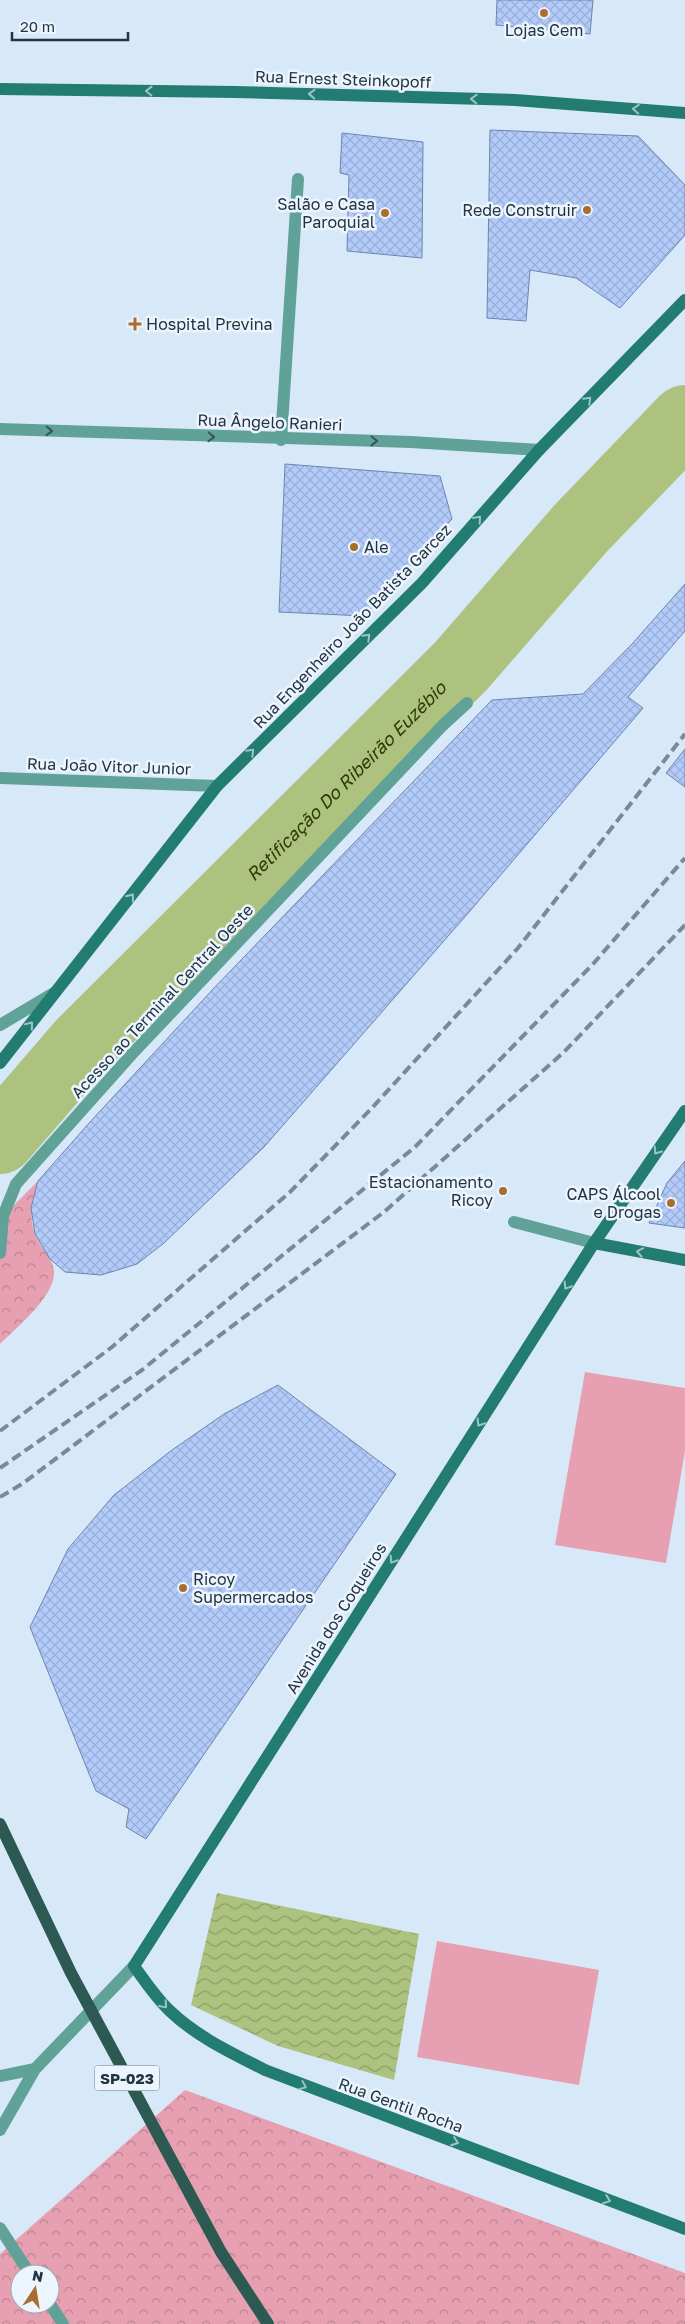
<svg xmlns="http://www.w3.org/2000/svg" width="685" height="2324" font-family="'Golos Text',sans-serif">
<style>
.park{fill:url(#park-crowns);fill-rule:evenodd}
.garden{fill:#e6a0b1}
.water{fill:url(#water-waves)}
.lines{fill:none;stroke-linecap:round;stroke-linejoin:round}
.river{stroke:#acc27e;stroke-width:70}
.building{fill:url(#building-cross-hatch);stroke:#6e84ae}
.lane{stroke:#60a298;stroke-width:12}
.street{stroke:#60a298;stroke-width:12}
.secondary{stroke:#227c71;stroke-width:12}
.rail{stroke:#788a98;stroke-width:4;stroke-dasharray:10 5;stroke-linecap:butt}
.primary-bridge{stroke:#2c5a53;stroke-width:12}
.oneway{stroke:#9bc5c5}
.oneway2{stroke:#35555c}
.poi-dot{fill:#a96d2f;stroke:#ecf5fd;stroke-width:2}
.labels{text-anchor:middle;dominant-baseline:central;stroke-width:5;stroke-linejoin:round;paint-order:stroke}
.shield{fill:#ecf5fd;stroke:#5f6e7a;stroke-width:1}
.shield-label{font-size:15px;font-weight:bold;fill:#223442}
.poi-label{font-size:16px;fill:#223442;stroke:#ecf5fd;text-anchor:end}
.street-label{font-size:16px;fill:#223442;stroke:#ecf5fd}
.water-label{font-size:18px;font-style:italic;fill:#2d3a06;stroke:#ecf5fd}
</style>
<defs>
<pattern id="park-crowns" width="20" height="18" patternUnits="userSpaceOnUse" patternTransform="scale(1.25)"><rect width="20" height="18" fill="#e6a0b1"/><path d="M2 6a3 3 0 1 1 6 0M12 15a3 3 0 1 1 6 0" fill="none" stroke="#ba8392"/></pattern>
<pattern id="water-waves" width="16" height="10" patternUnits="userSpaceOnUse" patternTransform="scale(1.25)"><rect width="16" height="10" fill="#acc27e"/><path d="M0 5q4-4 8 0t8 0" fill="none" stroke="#8c9e69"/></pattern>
<pattern id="building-cross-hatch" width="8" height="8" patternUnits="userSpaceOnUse" patternTransform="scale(1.25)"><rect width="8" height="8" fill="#b3cbfa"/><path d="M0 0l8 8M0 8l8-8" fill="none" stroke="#9aafd8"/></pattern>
</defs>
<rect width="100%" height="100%" fill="#d7e9f8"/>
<path class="park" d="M38,1181c-5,18 -10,35 -3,53 4,13 18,23 19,37 2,25 -38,57 -54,73v-125z
M185,2090l500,183v51h-685v-70zM20,2274h30v30h-30z"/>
<path class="garden" d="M585,1372l100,16v63l-19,112 -111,-18z
M437,1941l162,29 -20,115 -162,-28z"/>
<path class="water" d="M217,1893l202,41 -25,146 -116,-34 -87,-41z"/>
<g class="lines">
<path class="river" id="s1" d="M0,1139l81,-94 380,-379 120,-138 104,-108"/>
</g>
<path class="building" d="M497,0h96l-3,34 -94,-9z
M490,130l148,6 47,49v50l-65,73 -44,-30 -46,-8 -4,51 -39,-3z
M342,133l81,9 -1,116 -75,-7 2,-76 -9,-2z
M285,464l155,12 12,43 -88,97 -85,-4z
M685,584v47l-57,66 15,11 -173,203 -206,236 -100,96 -27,21 -36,11 -36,-3 -15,-13 -15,-25 -4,-26 7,-27 52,-59 125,-135 277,-287 91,-6 49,-50z
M685,749v38l-19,-14z
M685,1161v67l-36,-5 18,-40z
M278,1385l118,89 -250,365 -20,-12 3,-18 -33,-18 -66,-164 38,-78 46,-54 58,-45 52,-36z"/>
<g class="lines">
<path class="lane" d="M281,440l17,-261
M514,1222l80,21
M0,1253l3,-37 13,-32 116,-130 311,-329 24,-22"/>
<path class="street" d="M0,429l411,13 128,8
M0,778l217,8
M0,1025l54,-32
M0,2076l35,-7
M0,2130l35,-61 99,-103
M0,2228l30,46
M50,2304l13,20"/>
<path class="secondary" d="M0,89l235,3 280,8 170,13
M0,1063l217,-277 205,-203 117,-133 146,-150
M685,1111l-91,132 -460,723c11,15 22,32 36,45 27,26 62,42 95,59l420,159
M594,1243l91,17"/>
<path class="rail" d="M0,1431l112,-84 178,-155 81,-83 147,-161 167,-214
M0,1468l142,-98 273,-223 178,-183 92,-106
M0,1497l22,-13 362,-272 180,-160 121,-127"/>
<path class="primary-bridge" d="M0,1824l71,149 150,279 47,72"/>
</g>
<defs><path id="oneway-chevron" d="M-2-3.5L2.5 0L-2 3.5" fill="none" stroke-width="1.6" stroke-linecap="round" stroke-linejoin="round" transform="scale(1.25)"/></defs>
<g class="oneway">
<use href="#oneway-chevron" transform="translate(149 91) rotate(-179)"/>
<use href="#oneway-chevron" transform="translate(312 94) rotate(-178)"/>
<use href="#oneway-chevron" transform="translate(474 99) rotate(-178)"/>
<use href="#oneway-chevron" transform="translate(636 109) rotate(-176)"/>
<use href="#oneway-chevron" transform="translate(588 400) rotate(-45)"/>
<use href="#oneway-chevron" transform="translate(478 519) rotate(-49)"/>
<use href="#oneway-chevron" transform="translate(367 637) rotate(-45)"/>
<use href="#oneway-chevron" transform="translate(251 752) rotate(-45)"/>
<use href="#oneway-chevron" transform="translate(131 897) rotate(-52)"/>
<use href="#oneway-chevron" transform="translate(30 1025) rotate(-51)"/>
<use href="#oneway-chevron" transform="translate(657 1151) rotate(125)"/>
<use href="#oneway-chevron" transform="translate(640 1252) rotate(-169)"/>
<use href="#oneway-chevron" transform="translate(567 1286) rotate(122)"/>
<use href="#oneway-chevron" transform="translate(480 1423) rotate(122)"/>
<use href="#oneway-chevron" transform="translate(393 1560) rotate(122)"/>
<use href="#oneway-chevron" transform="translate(164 2005) rotate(49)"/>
<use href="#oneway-chevron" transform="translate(303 2086) rotate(22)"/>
<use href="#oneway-chevron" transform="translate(455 2142) rotate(20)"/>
<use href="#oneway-chevron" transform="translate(607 2200) rotate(21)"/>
</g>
<g class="oneway2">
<use href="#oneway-chevron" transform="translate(49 431) rotate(2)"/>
<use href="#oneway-chevron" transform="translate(211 437) rotate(2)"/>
<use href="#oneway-chevron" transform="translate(374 441) rotate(1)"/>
</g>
<g class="poi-dot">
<circle cx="544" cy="13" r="5"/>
<circle cx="587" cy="210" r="5"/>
<circle cx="385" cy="213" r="5"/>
<path d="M132.5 316.5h5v5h5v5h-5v5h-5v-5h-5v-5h5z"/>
<circle cx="354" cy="547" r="5"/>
<circle cx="503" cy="1191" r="5"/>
<circle cx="671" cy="1203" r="5"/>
<circle cx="183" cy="1588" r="5"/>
</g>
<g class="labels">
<rect class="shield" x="94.5" y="2065.5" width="65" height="25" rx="4"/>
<g class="shield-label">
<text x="127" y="2078">SP-023</text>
</g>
<g class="poi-label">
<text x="544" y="30" text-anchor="middle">Lojas Cem</text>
<text x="375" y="204">Salão e Casa<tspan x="375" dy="18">Paroquial</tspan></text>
<text x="577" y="210">Rede Construir</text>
<text x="146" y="324" text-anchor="start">Hospital Previna</text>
<text x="364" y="547" text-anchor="start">Ale</text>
<text x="493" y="1182">Estacionamento<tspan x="493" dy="18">Ricoy</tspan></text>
<text x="661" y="1194">CAPS Álcool<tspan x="661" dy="18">e Drogas</tspan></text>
<text x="193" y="1579" text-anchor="start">Ricoy<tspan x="193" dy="18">Supermercados</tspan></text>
</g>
<g class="street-label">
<text transform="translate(343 79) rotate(2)">Rua Ernest Steinkopoff</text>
<text transform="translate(270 422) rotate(2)">Rua Ângelo Ranieri</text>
<text transform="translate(352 626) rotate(-46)">Rua Engenheiro João Batista Garcez</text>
<text transform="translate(109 766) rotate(2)">Rua João Vitor Junior</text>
<text transform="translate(162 1001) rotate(-47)">Acesso ao Terminal Central Oeste</text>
<text transform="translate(336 1618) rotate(-58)">Avenida dos Coqueiros</text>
<text transform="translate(401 2105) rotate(20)">Rua Gentil Rocha</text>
</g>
<g class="water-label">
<text stroke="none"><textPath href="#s1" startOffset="498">Retificação Do Ribeirão Euzébio</textPath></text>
</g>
</g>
<g transform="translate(35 2289) rotate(12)"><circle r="24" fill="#ecf5fd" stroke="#9ba8b2"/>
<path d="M0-4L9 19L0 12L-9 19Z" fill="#a96d2f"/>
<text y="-8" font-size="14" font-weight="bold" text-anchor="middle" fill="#223442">N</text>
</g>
<path d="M12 32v8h116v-8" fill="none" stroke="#223442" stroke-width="2.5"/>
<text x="20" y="32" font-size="15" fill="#223442" stroke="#ecf5fd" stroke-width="4" paint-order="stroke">20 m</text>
</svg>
